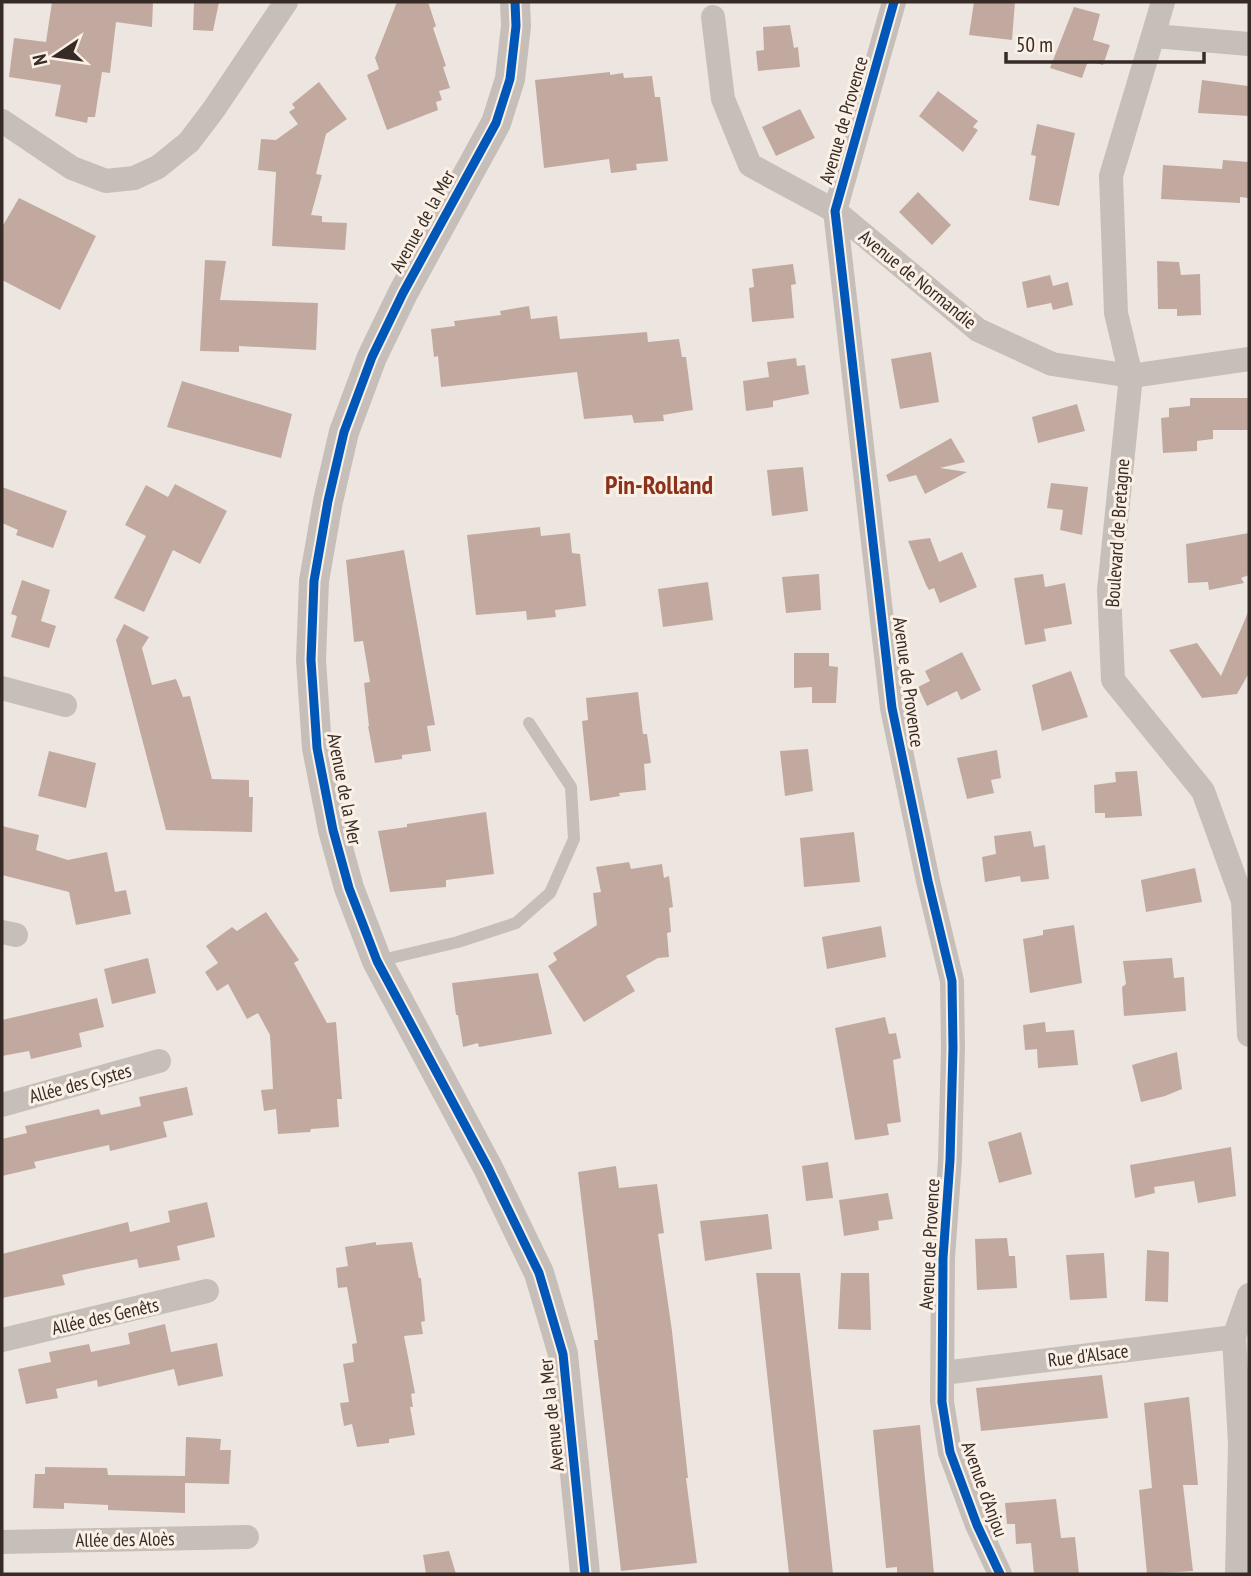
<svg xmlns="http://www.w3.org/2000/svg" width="1251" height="1576" font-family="'PT Sans Narrow',sans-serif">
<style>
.building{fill:#c2a9a0}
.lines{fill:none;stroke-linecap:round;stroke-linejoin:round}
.service{stroke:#c6beb9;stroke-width:12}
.minor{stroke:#c6beb9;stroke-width:24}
.tertiary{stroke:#c6beb9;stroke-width:30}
.cycleway-casing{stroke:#faf0e6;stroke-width:13}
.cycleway{stroke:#0057b8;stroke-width:9}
.labels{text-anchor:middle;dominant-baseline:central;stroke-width:6;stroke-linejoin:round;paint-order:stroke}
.street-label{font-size:19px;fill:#372b27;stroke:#faf0e6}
.district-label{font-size:26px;font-weight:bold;fill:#8a321b;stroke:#faf0e6}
</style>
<rect width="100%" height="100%" fill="#ede6e0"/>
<path class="building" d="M52,2h101l-1,25 -36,-5 -6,51 -8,-1 -7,45h-7l-1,6 -32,-7 6,-31 -52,-8 5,-39 32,4z
M194,2h25l-6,29 -20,-1z
M397,2h31l8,24 -3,2 13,38 -3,1 7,21 -11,3 3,9 -6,2 2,8 -51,20 -20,-55 12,-6 -4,-11z
M974,2h41l-3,38 -43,-5z
M1074,7l26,7 -7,26 17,5 -7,20 -15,-4 -6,17 -32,-10z
M790,25l4,23 4,-1 2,20 -42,4 -2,-20 8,-1 -1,-23z
M610,72v3l13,-2 1,5 28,-2 3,21h5l8,64 -32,3 1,6 -26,3 -2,-14 -65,9 -9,-88z
M1202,80l46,6 1,30 -51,-3z
M319,82l28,37 -21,15 -10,40 6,1 -11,40 11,1v6l25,1 -2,27 -73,-4 4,-74 -18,-2 3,-31 15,1 22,-16 -9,-12 6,-4 -3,-4z
M938,91l40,30 -5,6 5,3 -15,22 -44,-36z
M800,109l15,29 -39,18 -14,-29z
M1037,124l38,9 -16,73 -30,-6 7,-44 -5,-1z
M1223,160l26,2 -1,36 -8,-1v6l-79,-4 2,-34 59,4z
M918,192l33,33 -19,20 -33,-33z
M19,198l77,38 -36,74 -58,-30v-53z
M205,260l21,1 -6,39 98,3 -2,47 -77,-4v6l-39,-1z
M1157,261l22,1 2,13 19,-1 1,41 -24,1v-7h-19z
M793,264l3,20 -5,1 3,33 -42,4 -3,-34 5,-1 -2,-18z
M1050,275l3,11 15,-4 5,23 -20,5 -2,-7 -24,5 -5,-26z
M529,306l2,13 26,-3 3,23 87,-7 1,10 31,-3 3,18h4l7,53 -30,5 1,6 -30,2 -2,-8 -48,4 -7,-47 -136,15 -3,-31 -4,1 -3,-28 24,-3 -1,-5 47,-6 -1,-4z
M931,352l8,50 -39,7 -9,-50z
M796,358l1,8 8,-1 4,29 -36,7v6l-27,4 -3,-30 26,-4 -2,-15z
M182,381l110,33 -11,44 -114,-31z
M1190,398h59v32h-36v9l-16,2v10l-34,2 -2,-35 8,-1v-9l21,-2z
M1077,404l8,27 -47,12 -6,-26z
M951,438l14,24 -25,6 27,4 -42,22 -9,-19 -27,7 -3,-7z
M803,467l5,44 -36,5 -5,-46z
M1051,483l37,4 -6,48 -22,-5 3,-20 -16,-2z
M175,484l52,27 -27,53 -27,-14 -29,62 -30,-14 32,-62 -21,-11 21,-40 22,12z
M2,487l65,24 -14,37 -37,-13 2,-5 -16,-7z
M540,527l1,9 29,-3 2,20 8,1 6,52 -31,4 1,7 -29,3 -1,-9 -50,4 -9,-80z
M1249,533v42l-8,3 3,5 -35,7 -1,-8 -20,1 -2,-39z
M930,538l9,24 23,-10 15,35 -37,16 -6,-15 -5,2 -3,-5 -18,-44z
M404,550l31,175 -8,1 4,25 -29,4v4l-27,4 -7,-37h1l-5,-43 6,-1 -7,-41 -9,1 -8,-82z
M819,574l2,36 -35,3 -4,-36z
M1043,574l2,13 20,-4 7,41 -28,5 2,12 -21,4 -11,-67z
M22,580l28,10 -9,31 15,5 -7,22 -38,-11 6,-21 -6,-2z
M708,582l5,38 -50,7 -5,-38z
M1249,610v63l-12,21 -35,4 -33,-48 28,-7 24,33z
M124,624l25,13 -7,11 10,37 24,-6 7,18 7,-1 22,83 37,1v17h4l-1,35 -86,-2 -50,-190z
M962,652l19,38 -20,10 -4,-9 -30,15 -9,-19 12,-6 -5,-10z
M794,653h35v13l9,1 -2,36h-24v-16l-18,1z
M1071,671l17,46 -46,14 -10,-46z
M638,692l5,42h4l4,29 -7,1 2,26 -27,3 1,3 -30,5 -8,-80 6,-1 -2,-22z
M808,749l5,42 -28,5 -5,-45z
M997,750l4,28 -10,2 3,13 -27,6 -10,-41z
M49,751l47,12 -10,45 -48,-12z
M1137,771l5,45 -37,2v-5h-10l-1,-28 22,-3 -1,-10z
M486,812l8,62 -48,6v7l-56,5 -12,-61 29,-4v-3z
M2,826l37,9 -3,15 32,10 39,-8 8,40 11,-2 5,24 -55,11 -7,-33 -67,-17z
M1031,831l3,16 11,-2 4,34 -28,3 -1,-6 -35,6 -3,-25 14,-3 -2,-18z
M854,832l6,50 -56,5 -4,-49z
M629,862l2,7 31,-5 2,14 5,-2 4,31 -4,1 2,24 -4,1 2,24 -11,1 -32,18 9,15 -51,31 -36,-56 9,-6 -4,-7 44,-28 -4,-32 8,-1 -5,-25z
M1195,868l7,34 -56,10 -5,-32z
M266,912l33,48 -5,3 33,60 9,-1 6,77h-5l2,28 -28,2 -1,3 -32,2 -2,-25 -12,2 -3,-21 12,-1 -3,-54 -12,-22 -11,6 -19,-35 -11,7 -12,-19 13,-9 -12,-17 26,-19 5,4z
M1074,925l8,58 -52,10 -7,-54 20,-4v-5z
M881,926l5,31 -59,12 -5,-32z
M148,958l8,35 -44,11 -8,-35z
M1172,958l2,20 10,-1 2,34 -62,5 -2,-29 4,-3 -3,-23z
M538,973l14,61 -73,13 -1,-4 -15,4 -5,-32h-2l-4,-32z
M97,998l7,29 -25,6 3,14 -51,12 -2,-8 -27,5v-36z
M885,1017l4,17 7,-1 5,25 -8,2 8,62 -14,2 2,11 -34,5 -20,-112z
M1045,1022l1,10 28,-2 4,35 -40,3 -1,-19 -12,1 -2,-25z
M1177,1052l5,37 -17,7 -24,6 -9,-37z
M187,1087l6,28 -30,7 4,15 -57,14 -1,-6 -75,17 2,6 -34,8v-37l25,-6 -2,-7 74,-17 2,6 40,-9 -2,-9z
M1021,1132l11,42 -33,9 -11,-41z
M1231,1147l5,49 -38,7 -4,-22 -40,6 1,6 -20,5 -5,-33z
M828,1162l5,36 -27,3 -4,-35z
M616,1166l3,22 38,-4 7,49 -6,1 14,97 16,147h-2l11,85 -76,8 -27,-231h4l-20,-168z
M888,1193l5,26 -15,2 1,9 -35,6 -5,-36z
M207,1202l8,35 -38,9 3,14 -41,8 -2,-9 -54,11 -21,5 3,10 -63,13v-44l126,-32 2,10 40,-10 -2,-11z
M768,1214l4,35 -67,12 -5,-40z
M1007,1238l2,18h6l2,32 -40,2 -2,-51z
M376,1242v3l36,-3 7,36h2l4,43 -4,1 2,12 -19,2 11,57 -4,1 2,13h-3l5,28 -26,4v4l-32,4 -5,-23 -8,2 -4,-23 9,-1 -6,-38 11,-2 -2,-18 5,-1 -10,-56 -9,1 -2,-20 12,-2 -3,-19z
M1147,1250l22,2 -1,50 -23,-1z
M1104,1253l3,45 -37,2 -4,-45z
M756,1273h44l33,301h-44z
M841,1273h28l2,57 -33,-1z
M165,1324l6,28 46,-9 6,33 -45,10 -4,-17 -76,18 -1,-7 -41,9 2,9 -32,6 -8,-35 33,-7 -2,-10 40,-8 2,8 39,-8 -2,-11z
M1102,1375l6,43 -127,13 -5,-43z
M1189,1397l9,88h-15l10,86 -46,3 -8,-84 13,-2 -8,-85z
M920,1425l14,149h-37v-7l-11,1 -13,-138z
M186,1437l35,2 -1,11h11l-2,34 -44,-1v30l-77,-3v-5l-44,-2v6l-31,-1 2,-34h10v-7l62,1 1,7 77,1z
M1056,1499l5,39 14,-1 4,37h-45l-3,-31 -15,1 -1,-20h-8l-2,-21z
M449,1551l7,23h-30l-3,-19z"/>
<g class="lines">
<path class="service" d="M378,961l80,-19 58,-19 34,-30 24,-54 -3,-52 -42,-64"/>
<path class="minor" d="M894,2l-59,209 57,497 36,173 24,100 1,67 -3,112 -7,98 -1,144 8,50 27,73 23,49
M1163,2l-52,174 5,137 15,63 -22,214 4,90 90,111 40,110 6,134
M713,17l10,82 27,66 85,46 143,119 74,34 79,12 118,-17
M1154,36l95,8
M2,121l70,47 34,13 28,-3 24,-11 31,-25 25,-33 72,-107
M2,688l63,17
M2,932l14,3
M2,1105l157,-44
M2,1340l205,-49
M943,1373l291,-36
M2,1542l245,-5
M1237,1574l3,-130 -6,-107 15,-42"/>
<path class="tertiary" d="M515,2l1,24 -6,53 -14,44 -93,170 -31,64 -28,75 -16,69 -14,80 -3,79 6,88 16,82 16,58 28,73 111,207 51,105 24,81 22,220"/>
<defs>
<path id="cycleway" d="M515,2l1,24 -6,53 -14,44 -93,170 -31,64 -28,75 -16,69 -14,80 -3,79 6,88 16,82 16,58 28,73 111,207 51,105 24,81 22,220
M894,2l-59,209 57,497 36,173 24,100 1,67 -3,112 -7,98 -1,144 8,50 27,73 23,49"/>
</defs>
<use href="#cycleway" class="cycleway-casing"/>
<use href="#cycleway" class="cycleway"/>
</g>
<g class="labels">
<g class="street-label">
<text transform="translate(843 120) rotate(-74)">Avenue de Provence</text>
<text transform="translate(422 221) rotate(-61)">Avenue de la Mer</text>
<text transform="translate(918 279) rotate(39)">Avenue de Normandie</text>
<text transform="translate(1117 533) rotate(-86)">Boulevard de Bretagne</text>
<text transform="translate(909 682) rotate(82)">Avenue de Provence</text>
<text transform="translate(345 789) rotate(79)">Avenue de la Mer</text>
<text transform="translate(80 1083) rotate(-15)">Allée des Cystes</text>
<text transform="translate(929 1244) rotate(-87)">Avenue de Provence</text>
<text transform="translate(105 1316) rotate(-13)">Allée des Genêts</text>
<text transform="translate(1088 1355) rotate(-7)">Rue d'Alsace</text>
<text transform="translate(551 1415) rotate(-96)">Avenue de la Mer</text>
<text transform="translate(985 1489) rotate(70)">Avenue d'Anjou</text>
<text transform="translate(125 1539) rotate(-1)">Allée des Aloès</text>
</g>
<g class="district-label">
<text x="659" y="484">Pin-Rolland</text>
</g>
</g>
<rect width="1251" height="1576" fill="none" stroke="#372b27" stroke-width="7"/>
<g transform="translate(56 56) rotate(257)" stroke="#faf0e6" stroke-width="5" paint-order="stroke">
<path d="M0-5L12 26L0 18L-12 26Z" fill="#372b27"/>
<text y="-10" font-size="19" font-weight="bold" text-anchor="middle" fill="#372b27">N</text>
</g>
<path d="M1006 52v10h198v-10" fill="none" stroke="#372b27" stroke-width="3.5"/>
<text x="1016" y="52" font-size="21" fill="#372b27" stroke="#faf0e6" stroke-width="5" paint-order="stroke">50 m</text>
</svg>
